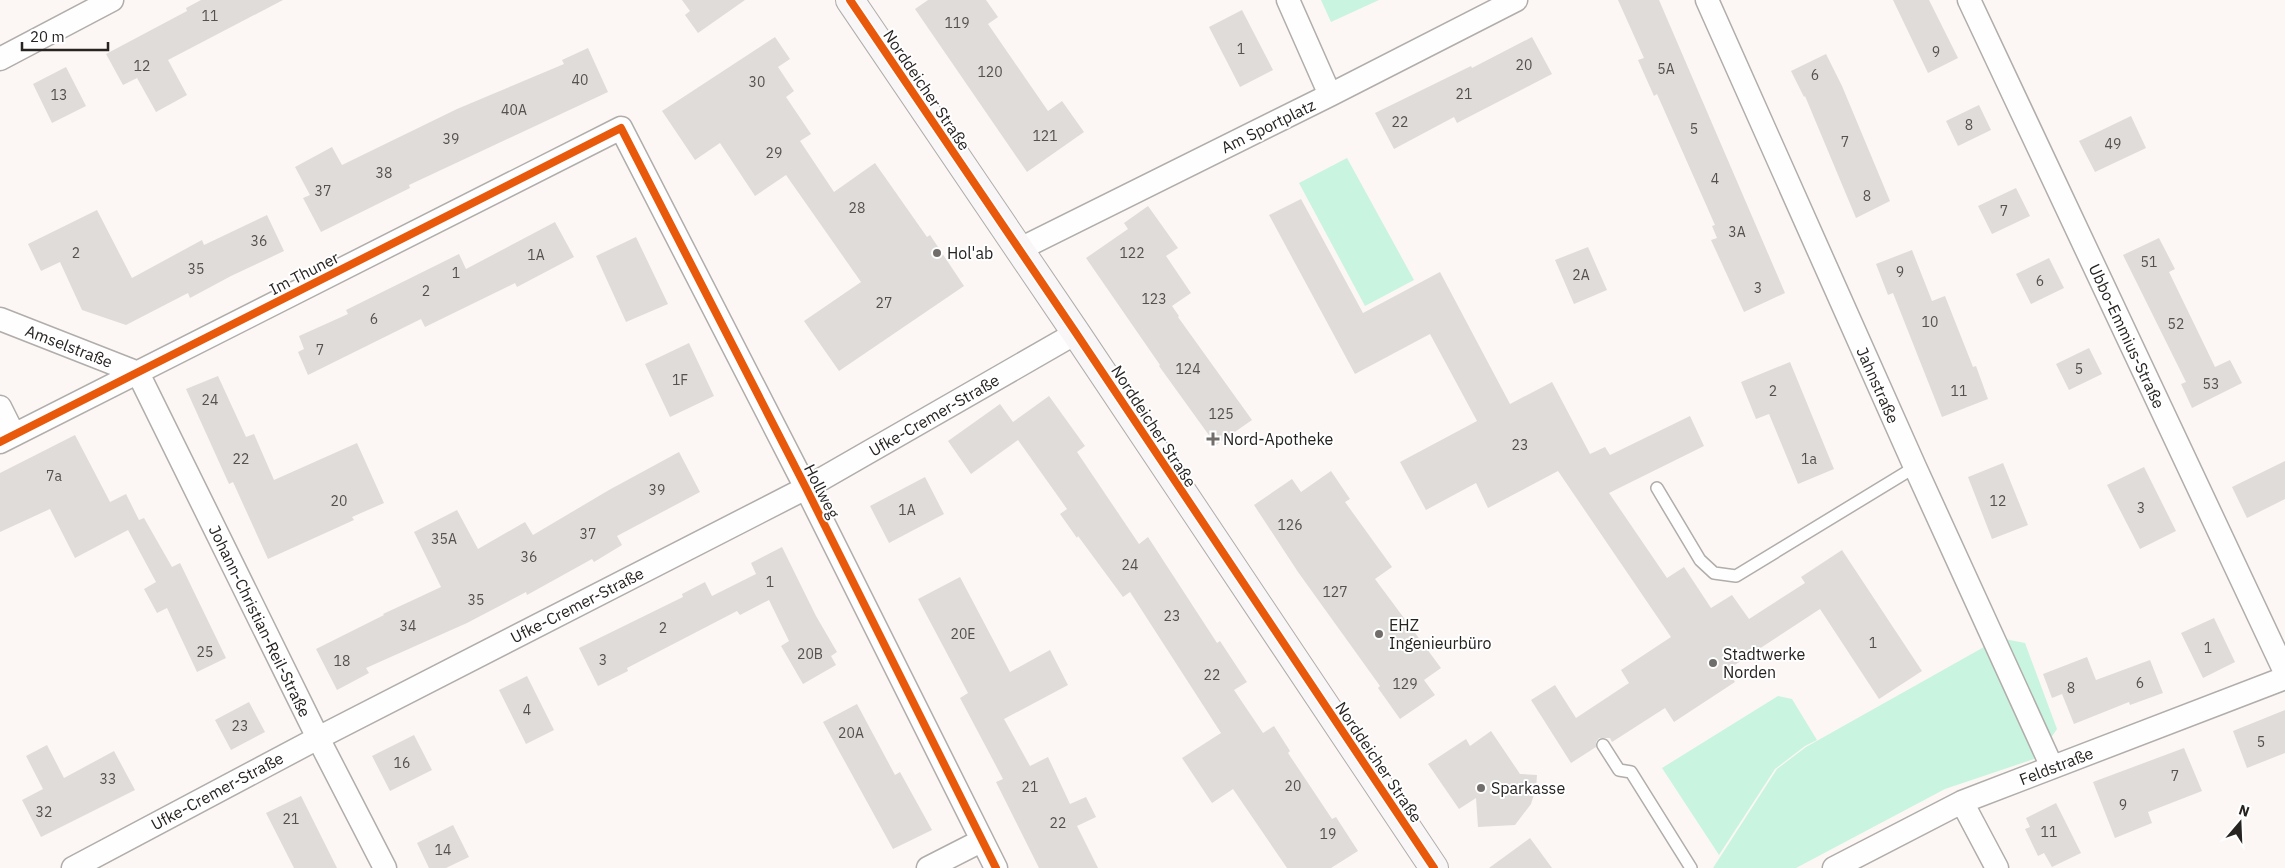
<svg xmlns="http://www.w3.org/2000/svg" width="2285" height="868" font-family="'IBM Plex Sans',sans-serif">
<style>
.green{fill:#c9f4df}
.building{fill:#dfdcda}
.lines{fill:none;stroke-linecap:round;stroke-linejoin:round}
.lane-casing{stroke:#b0adab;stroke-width:14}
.street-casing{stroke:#b0adab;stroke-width:25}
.secondary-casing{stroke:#b0adab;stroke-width:30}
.lane{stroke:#fffefe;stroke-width:11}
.street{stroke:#fffefe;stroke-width:22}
.secondary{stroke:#f9f6f8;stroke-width:28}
.cycleway-casing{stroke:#fff;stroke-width:11}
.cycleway{stroke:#e8590c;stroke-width:8}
.poi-dot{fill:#716d6b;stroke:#fff;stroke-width:2}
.labels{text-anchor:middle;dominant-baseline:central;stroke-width:4;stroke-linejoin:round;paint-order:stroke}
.number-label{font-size:14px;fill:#54514f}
.street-label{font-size:16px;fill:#262321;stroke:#fff}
.poi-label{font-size:16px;fill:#262321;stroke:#fff;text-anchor:start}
</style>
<rect width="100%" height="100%" fill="#fcf7f5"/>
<path class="green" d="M1321,0h58l-48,22z
M1347,158l67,122 -49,26 -66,-123z
M2000,638l25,5 32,86 -20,29 -92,31 -149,79h-83l64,-99 29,-22z
M1778,696l14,3 25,41 -12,6 -30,23 -56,86 -57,-87z"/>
<path class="building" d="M201,0h82l-115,60 19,35 -31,17 -19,-34 -14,7 -17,-31 81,-43 -1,-3z
M682,0h63l-47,33 -13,-18 5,-4z
M928,0h58l12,17 -10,7 60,87 14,-10 22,31 -57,40 -112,-163z
M1618,0h41l126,293 -41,19 -33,-72 6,-2 -5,-12 3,-1 -58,-131 -3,2 -16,-36 6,-2z
M1893,0h36l29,58 -30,15z
M1242,10l31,60 -33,17 -31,-60z
M775,37l15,22 -12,8 16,24 -8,6 25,37 -11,7 34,51 41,-29 52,74 3,-2 34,51 -125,85 -35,-50 57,-39 -75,-107 -31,21 -35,-53 -25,17 -33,-49z
M1532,37l20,37 -95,49 -3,-6 -60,32 -19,-36 96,-47 1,2z
M588,48l20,44 -199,93 1,3 -89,44 -18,-34 7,-3 -15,-28 37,-20 10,18 115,-56 107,-45 -2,-4z
M1826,54l16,32 48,115 -34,17 -51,-122 -1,1 -13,-26z
M66,67l20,39 -34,17 -19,-39z
M1979,105l12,25 -33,16 -12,-25z
M2131,116l15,32 -51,24 -16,-31z
M2016,188l14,28 -38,18 -14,-28z
M1301,199l62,114 77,-41 70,132 42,-22 38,72 15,-7 5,8 80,-39 14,30 -95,47 58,85 17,-11 27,41 21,-13 17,24 56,-36 -4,-6 41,-27 80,121 -43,28 -59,-90 -93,61 8,12 -61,40 -9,-14 -53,34 -2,-4h-11l-3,4v5l-25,16 -40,-63 24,-15 21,33 53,-35 -8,-13 50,-33 -113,-166 -70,37 -12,-25 -50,27 -26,-48 77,-41 -47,-87 -75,40 -86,-159z
M1148,206l30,42 -12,8 25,37 -19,13 7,10 -1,1 74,103 -36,25 -57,-79 1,-1 -74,-107 42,-29 -4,-6z
M97,210l35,68 70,-38 2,5 63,-30 17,36 -53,25 -41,22 -2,-5 -62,32 -44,-15 -22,-48 -19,9 -13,-27z
M555,222l19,35 -57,30 -2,-4 -90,44 -4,-8 -113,56 -10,-23 6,-3 -5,-13 49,-22 -2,-4 113,-56 7,15z
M636,237l32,67 -42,18 -30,-66z
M2159,238l16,31 -6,3 46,95 15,-7 12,23 -50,25 -11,-24 5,-2 -63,-127z
M1588,247l19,43 -33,14 -19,-44z
M1912,250l20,51 13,-5 28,71 3,-1 12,33 -46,18 -49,-124 -5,2 -12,-31z
M2049,258l15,30 -33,16 -15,-30z
M689,343l25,53 -44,21 -25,-53z
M2089,348l13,26 -33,16 -13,-26z
M1790,362l44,107 -36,15 -29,-70 -13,5 -15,-37z
M218,376l28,61 8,-3 20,46 83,-37 27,60 -32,14 2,3 -86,39 -35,-77 -4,2 -43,-95z
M1049,396l36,50 -8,6 62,92 9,-7 69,106 3,-2 27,41 -13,8 29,43 11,-7 16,25 -2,2 44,66 4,-2 22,34 -27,17h-44l-54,-79 -21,14 -30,-45 39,-25 -91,-141 -7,5 -45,-61 -1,2 -17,-24 7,-5 -49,-69 -47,34 -23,-33 52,-37 13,18z
M75,435l35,67 16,-8 13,26 5,-2 28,49 8,-4 46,95 -29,14 -30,-64 -10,5 -13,-24 12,-7 -28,-52 -53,28 -25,-49 -50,23v-59z
M679,452l21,40 -83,44 5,9 -28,17 -2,-3 -65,36 -1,-3 -59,31 -101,45 3,5 -32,17 -21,-41 68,-34 -1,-1 58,-27 -27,-55 43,-22 21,39 47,-27 8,13 76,-45z
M2285,461v38l-38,19 -15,-31z
M2003,463l25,62 -36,14 -24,-62z
M2144,467l32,64 -36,18 -33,-64z
M1331,471l19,28 -5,3 47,65 -17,12 66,89 -17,12 11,15 -35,24 -22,-31 2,-2 -82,-114 -44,-67 38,-26 9,13z
M925,477l19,37 -55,29 -19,-37z
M782,547l34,69 21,36 -6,4 5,9 -33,19 -22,-38 8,-5 -20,-41 -29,15 -3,-4 -110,57 1,3 -30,15 -19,-38 104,-51 -1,-3 23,-12 7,14 44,-22 -5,-11z
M960,577l50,95 40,-22 18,35 -64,34 26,47 18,-9 22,47 16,-7 10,20 -19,9 21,42h-59l-43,-86 7,-3 -43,-81 8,-5 -50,-94z
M2214,618l21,44 -32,16 -22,-45z
M2087,657l9,23 54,-20 13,33 -33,12 -1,-3 -55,22 -12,-30 -10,4 -9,-24z
M527,676l27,54 -28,14 -27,-54z
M249,702l16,30 -34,18 -16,-30z
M857,704l38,71 5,-3 32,58 -39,19 -70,-127z
M2285,710v43l-38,15 -14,-37z
M1491,731l29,43 17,1 -1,13 -5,16 -16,21 -37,2 -2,-29 -17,11 -31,-45 38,-25 4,7z
M414,735l18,35 -42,21 -18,-35z
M47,745l17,33 50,-27 21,39 -94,47 -19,-37 21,-11 -17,-33z
M2184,748l18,43 -54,21 4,11 -37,15 -22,-56z
M301,796l36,72h-43l-28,-55z
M2056,803l25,50 -29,14 -8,-14 -6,3 -13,-27 5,-2 -4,-9z
M453,825l16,32 -23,11h-17l-12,-25z
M1530,838l22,30h-63z"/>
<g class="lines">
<defs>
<path id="lane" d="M1657,488l43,72 14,13 22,3 179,-109
M1603,745l16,25 12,2 60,96"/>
<path id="street" d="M1288,0l42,95
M1707,0l208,467 137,300
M1969,0l316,672
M0,59l112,-59
M1018,250l312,-155 186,-95
M0,319l138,54 180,365 67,130
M0,407l14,28
M0,442l621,-314 185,360 190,380
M1962,802l35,66
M73,868l245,-130 488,-250 270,-155
M928,868l53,-27
M1834,868l128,-66 323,-124"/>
<path id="secondary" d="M850,0l226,333 358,535"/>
</defs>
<use href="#lane" class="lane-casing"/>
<use href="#street" class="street-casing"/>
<use href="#secondary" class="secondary-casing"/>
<use href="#lane" class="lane"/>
<use href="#street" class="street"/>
<use href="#secondary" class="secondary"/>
<defs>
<path id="cycleway" d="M850,0l226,333 358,535
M0,442l621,-314 185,360 190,380"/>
</defs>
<use href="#cycleway" class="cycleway-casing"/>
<use href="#cycleway" class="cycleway"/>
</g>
<g class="poi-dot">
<circle cx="937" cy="253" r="5"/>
<path d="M1210.5 431.5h5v5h5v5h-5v5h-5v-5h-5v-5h5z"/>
<circle cx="1379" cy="634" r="5"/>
<circle cx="1713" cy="663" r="5"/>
<circle cx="1481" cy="788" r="5"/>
</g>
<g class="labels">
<g class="number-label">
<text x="210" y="16">11</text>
<text x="957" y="23">119</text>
<text x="1241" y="49">1</text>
<text x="1936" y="52">9</text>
<text x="1524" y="65">20</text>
<text x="142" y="66">12</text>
<text x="1666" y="69">5A</text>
<text x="990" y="72">120</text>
<text x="1815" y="75">6</text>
<text x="580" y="80">40</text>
<text x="757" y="82">30</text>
<text x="1464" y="94">21</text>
<text x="59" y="95">13</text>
<text x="514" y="110">40A</text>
<text x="1400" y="122">22</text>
<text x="1969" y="125">8</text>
<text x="1694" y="129">5</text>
<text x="1045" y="136">121</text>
<text x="451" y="139">39</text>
<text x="1845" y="142">7</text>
<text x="2113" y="144">49</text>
<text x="774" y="153">29</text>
<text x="384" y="173">38</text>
<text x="1715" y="179">4</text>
<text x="323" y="191">37</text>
<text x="1867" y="196">8</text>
<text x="857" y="208">28</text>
<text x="2004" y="211">7</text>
<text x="1737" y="232">3A</text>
<text x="259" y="241">36</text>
<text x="76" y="253">2</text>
<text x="1132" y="253">122</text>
<text x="536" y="255">1A</text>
<text x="2149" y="262">51</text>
<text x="196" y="269">35</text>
<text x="1900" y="272">9</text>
<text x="456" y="273">1</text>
<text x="1581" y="275">2A</text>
<text x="2040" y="281">6</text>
<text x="1758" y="288">3</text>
<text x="426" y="291">2</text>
<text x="1154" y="299">123</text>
<text x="884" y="303">27</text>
<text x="374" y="319">6</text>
<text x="1930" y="322">10</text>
<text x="2176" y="324">52</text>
<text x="320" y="350">7</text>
<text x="1188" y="369">124</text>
<text x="2079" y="369">5</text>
<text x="680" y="380">1F</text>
<text x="2211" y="384">53</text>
<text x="1773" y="391">2</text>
<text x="1959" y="391">11</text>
<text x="210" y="400">24</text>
<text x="1221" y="414">125</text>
<text x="1520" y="445">23</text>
<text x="241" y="459">22</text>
<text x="1809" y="459">1a</text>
<text x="54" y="476">7a</text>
<text x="657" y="490">39</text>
<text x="339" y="501">20</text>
<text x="1998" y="501">12</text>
<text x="2141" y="508">3</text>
<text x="907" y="510">1A</text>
<text x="1290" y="525">126</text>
<text x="588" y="534">37</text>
<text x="444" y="539">35A</text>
<text x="529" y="557">36</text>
<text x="1130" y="565">24</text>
<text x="770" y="582">1</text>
<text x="1335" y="592">127</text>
<text x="476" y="600">35</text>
<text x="1172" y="616">23</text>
<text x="408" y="626">34</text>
<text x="663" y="628">2</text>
<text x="963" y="634">20E</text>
<text x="1873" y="643">1</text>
<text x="2208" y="648">1</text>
<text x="205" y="652">25</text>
<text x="810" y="654">20B</text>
<text x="603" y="660">3</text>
<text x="342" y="661">18</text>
<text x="1212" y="675">22</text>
<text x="2140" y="683">6</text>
<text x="1405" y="684">129</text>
<text x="2071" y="688">8</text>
<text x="527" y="710">4</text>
<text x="240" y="726">23</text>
<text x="851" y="733">20A</text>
<text x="2261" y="742">5</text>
<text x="402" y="763">16</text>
<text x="2175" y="776">7</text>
<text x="108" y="779">33</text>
<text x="1293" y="786">20</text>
<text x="1030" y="787">21</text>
<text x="2123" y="805">9</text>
<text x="44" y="812">32</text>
<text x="291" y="819">21</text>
<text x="1058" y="823">22</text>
<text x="2049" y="832">11</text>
<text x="1328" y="834">19</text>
<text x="443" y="850">14</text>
</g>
<g class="street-label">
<text transform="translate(927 90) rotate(56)">Norddeicher Straße</text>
<text transform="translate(1268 126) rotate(-26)">Am Sportplatz</text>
<text transform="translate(304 273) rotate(-27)">Im Thuner</text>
<text transform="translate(2127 336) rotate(65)">Ubbo-Emmius-Straße</text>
<text transform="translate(69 346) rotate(21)">Amselstraße</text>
<text transform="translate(1878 385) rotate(66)">Jahnstraße</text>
<text transform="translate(934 415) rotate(-30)">Ufke-Cremer-Straße</text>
<text transform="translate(1154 426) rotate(57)">Norddeicher Straße</text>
<text transform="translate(822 491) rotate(63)">Hollweg</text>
<text transform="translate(577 605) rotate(-27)">Ufke-Cremer-Straße</text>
<text transform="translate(260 621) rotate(64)">Johann-Christian-Reil-Straße</text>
<text transform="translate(1379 762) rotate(56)">Norddeicher Straße</text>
<text transform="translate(2056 766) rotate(-21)">Feldstraße</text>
<text transform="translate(217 791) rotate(-28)">Ufke-Cremer-Straße</text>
</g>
<g class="poi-label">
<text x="947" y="253">Hol'ab</text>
<text x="1223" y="439">Nord-Apotheke</text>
<text x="1389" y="625">EHZ<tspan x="1389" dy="18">Ingenieurbüro</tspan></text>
<text x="1723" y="654">Stadtwerke<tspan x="1723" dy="18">Norden</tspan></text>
<text x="1491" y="788">Sparkasse</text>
</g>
</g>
<g transform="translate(2240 823) rotate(19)" stroke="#ffffff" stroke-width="4" paint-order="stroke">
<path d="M0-4L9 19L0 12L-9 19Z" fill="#262321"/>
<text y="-8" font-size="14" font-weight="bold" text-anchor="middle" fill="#262321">N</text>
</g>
<path d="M22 42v8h86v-8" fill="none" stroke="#262321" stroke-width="2.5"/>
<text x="30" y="42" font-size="15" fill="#262321" stroke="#ffffff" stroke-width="4" paint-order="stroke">20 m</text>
</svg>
